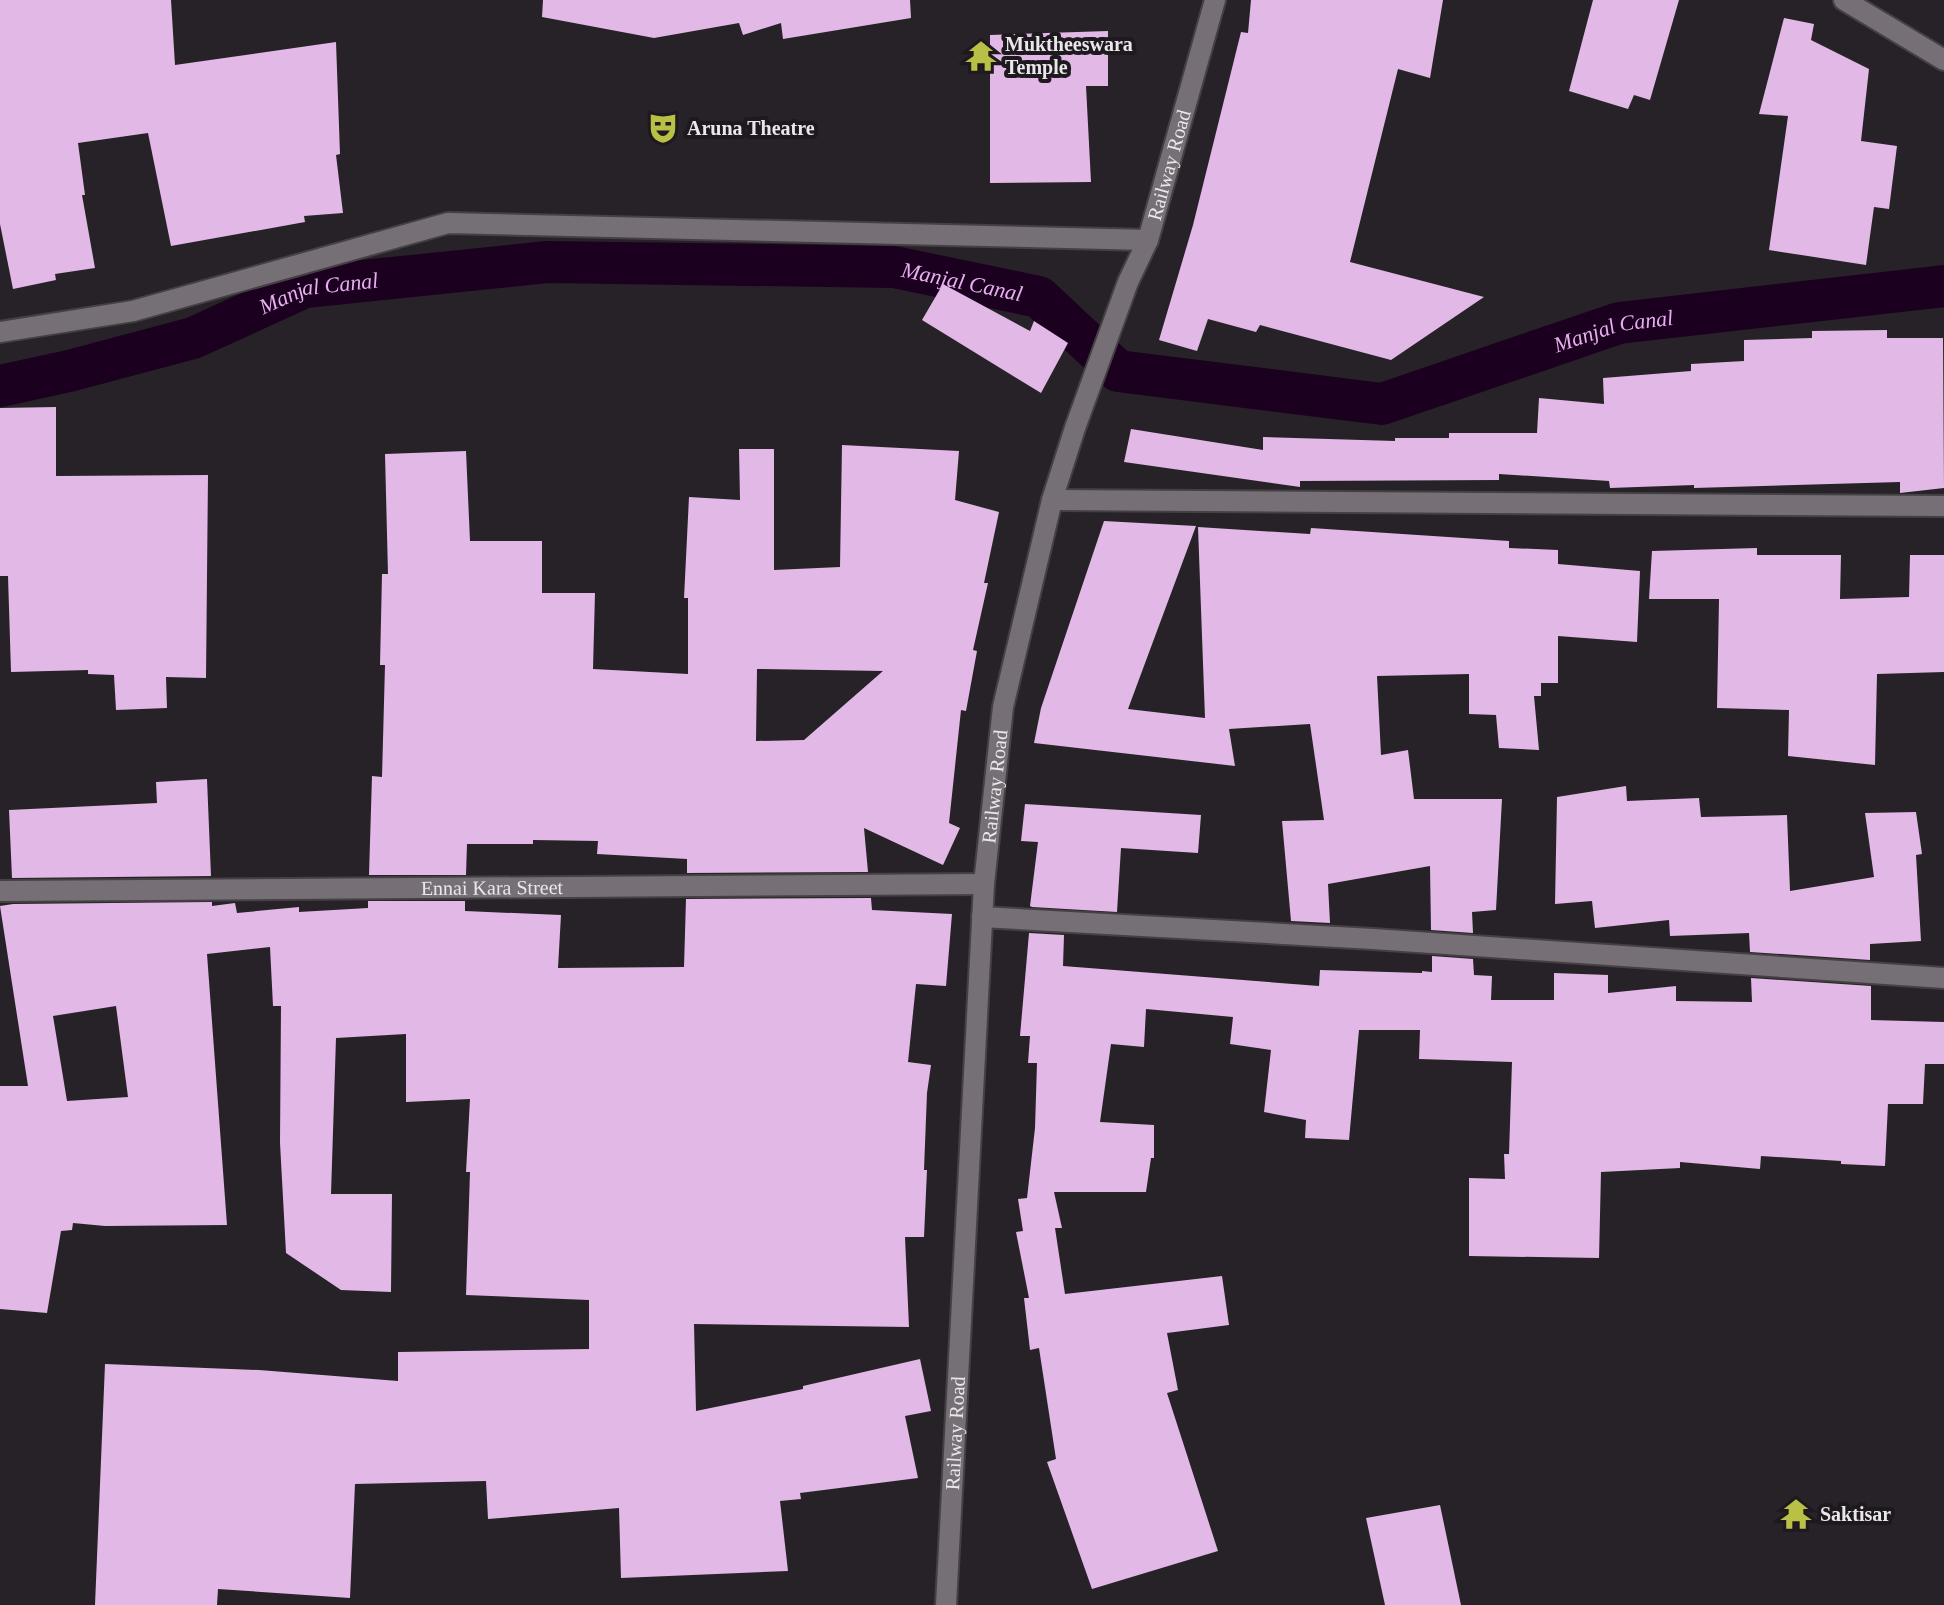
<svg xmlns="http://www.w3.org/2000/svg" width="1944" height="1605" font-family="'Times New Roman',serif">
<style>
.lines{fill:none;stroke-linecap:round;stroke-linejoin:round}
.canal{stroke:#1b001f;stroke-width:42}
.building{fill:#e1b8e6;fill-rule:evenodd}
.minor-casing{stroke:#444044;stroke-width:24}
.secondary-casing{stroke:#444044;stroke-width:24}
.minor{stroke:#767076;stroke-width:20}
.secondary{stroke:#767076;stroke-width:20}
.labels{text-anchor:middle;dominant-baseline:central;stroke-width:8;stroke-linejoin:round;paint-order:stroke}
.poi-label{font-size:20px;font-weight:bold;fill:#eae7ea;stroke:#1d191e;text-anchor:start}
.street-label{font-size:20px;fill:#eae7ea;stroke:#1d191e}
.water-label{font-size:22px;font-style:italic;fill:#e8aeef;stroke:#1d191e}
</style>
<rect width="100%" height="100%" fill="#272227"/>
<g class="lines">
<path class="canal" id="s1" d="M0,386l69,-15 124,-33 112,-51 242,-25 347,5 145,30 79,74 264,33 237,-81 325,-37"/>
</g>
<path class="building" d="M0,0h171l4,65 161,-23 4,112 -4,1 7,58 -39,3 1,6 -134,24 -23,-113 -70,10 7,52h-3l13,73 -40,6 1,6 -43,9 -13,-65z
M543,0h367l1,18 -128,21 -2,-16 -38,12 -4,-12 -85,15 -112,-21z
M1251,0h192l-13,78 -32,-9 -48,193 134,35 -93,63 -131,-35 -4,7 -48,-13 -11,32 -38,-11 34,-115 48,-193 7,1z
M1593,0h86l-29,100 -16,-5 -6,14 -59,-18z
M1784,18l30,6 -3,16 58,29 -8,72 36,5 -8,63 -15,-2 -8,58 -97,-15 19,-134 -29,-2z
M1108,31v55h-22l5,96 -101,1v-148z
M943,284l87,47 4,-10 34,22 -27,50 -119,-73z
M1887,330v8h56l1,150 -44,5v-11l-206,6v-3l-84,3 -1,-7 -110,-7v6l-199,1v6l-176,-25 7,-33 132,21v-13l132,4v-3h54v-5h88l2,-35 65,6 -1,-26 88,-7v-7l53,-3v-21l68,-2v-7z
M56,407v69l152,-1 -2,203 -40,-1 1,31 -51,2 -2,-35 -26,-1v-4l-77,2 -3,-96h-8v-168z
M842,445l117,6 -4,49 44,12 -15,71h4l-15,67 4,1 -11,60 -5,-1 -12,113 11,5 -17,37 -79,-37 4,44 -181,1v-14l-90,-5 1,-13 -65,-1v4h-66l-1,31h-97l3,-99 10,1 3,-112h-5l2,-91h6l-3,-120 81,-3 4,90h72v52h53l-2,76 95,5v-76h-4l5,-101 51,3 -1,-51h35v121l66,-3zM757,669l126,2 -79,69 -48,1z
M1104,521l92,5 -68,183 77,9 -7,-191 112,7 1,-6 198,13v7l49,2v14l82,7 -3,71 -79,-6v47h-17v13h-7l5,54 -40,-2 -3,-33 -27,-1v-40l-92,2 4,79 27,-5 6,49h88l-6,111 -24,2 1,21 -42,-3 -1,-64 -102,18 2,39 -39,-2 -9,-100 42,-1 -14,-96 -81,5 6,37 -201,-23 7,-35z
M1757,548v7h84l-1,44 69,-2 1,-42h34v117l-67,2 -2,91 -87,-9 1,-46 -72,-2 2,-109h-70l3,-48z
M207,779l4,97 -199,2 -3,-68 148,-7 -1,-21z
M1626,786l1,15 72,-3 2,19 86,-2 3,76 84,-14 -9,-64 51,-1 6,42 -6,1 5,86 -51,3v16l-120,-8 -1,-19 -79,3 -1,-16 -74,8 -3,-27 -37,3 2,-107z
M1025,804l176,11 -3,38 -77,-5 -4,64 -85,-5 -2,-1 8,-64 -17,-1z
M871,898l1,12 80,4 -6,72 -30,-2 -8,78 23,3 -4,28 -3,77h3l-3,67h-19l4,90 -215,-3 2,87 107,-22v-3l117,-27 11,52 -26,5 13,62 -118,15 1,6 -21,2 8,70 -167,7 -2,-70 -131,11 -2,-38 -131,3 -5,114 -132,-9 -1,16h-122l10,-241 154,6 139,11v-29l191,-3v-49l-123,-5 4,-123h-4l4,-73 -64,3v-68l-70,4 -5,156h61l-1,98 -50,-2 -55,-37 -6,-110 1,-137h-8l-3,-59 -63,7 20,271 -122,1 -32,-3 -1,7 -11,1 -14,82 -47,-4v-223h28l-28,-180 13,-2 199,-2v4l23,-3 2,10 62,-6v5l69,-4v-7h97v10l96,4 -3,53 126,-1 2,-68zM116,1006l12,91 -61,4 -14,-85z
M1029,933l35,2 -1,31 256,20 1,-16 102,3v-2l10,1v-16l41,3 1,16 18,1 -1,24h63v-27l54,2v18l68,-7v15l76,1 -1,-24 120,8v34l73,2v42h-19l-2,40h-35l-3,62 -44,-2v-3l-80,-5 -1,13 -80,-7v6l-79,4 -2,86 -130,-2v-78l36,1 -1,-25h5l3,-92 -93,-3 1,-29h-61l-10,110 -44,-2 1,-18 -42,-8 7,-62 -41,-6 3,-27 -87,-8 -2,38 -33,-3 -11,78 54,3v33h-3l-5,34h-92l8,36h-7l10,66 157,-18 7,49 -62,8 11,57 -11,3 51,158 -126,38 -45,-127 9,-3 -17,-111 -9,2 -6,-52h5l-13,-66 7,-1 -5,-32 9,-1 8,-70 2,-65h-9l2,-27h-10z
M1440,1505l21,100h-76l-19,-87z"/>
<g class="lines">
<defs>
<g id="minor">
<path d="M1844,0l100,60"/>
<path d="M0,332l133,-21 315,-88 700,17"/>
<path d="M1052,500l892,6"/>
<path id="s2" d="M0,891l984,-7"/>
<path d="M982,917l391,22 571,39"/>
</g>
<g id="secondary">
<path id="s3" d="M946,1605l38,-721 19,-177 49,-207 23,-72 53,-146 20,-42 67,-240"/>
</g>
</defs>
<use href="#minor" class="minor-casing"/>
<use href="#secondary" class="secondary-casing"/>
<use href="#minor" class="minor"/>
<use href="#secondary" class="secondary"/>
</g>
<defs>
<symbol id="temple-bare" viewBox="-9 -9 18 18"><path d="M0-6L5-2H3V0L6.5 2.5H4V6H1.5V3h-3V6H-4V2.5H-6.5L-3 0V-2H-5Z" fill="#b9c046" stroke="#1d191e" stroke-width="2.5" paint-order="stroke"/></symbol>
<symbol id="theatre-bare" viewBox="-9 -9 18 18"><path d="M-5-5.5Q0-4 5-5.5V0Q5 5 0 6Q-5 5-5 0ZM-3.3-2.5H-1v1.5H-3.3ZM1-2.5H3.3v1.5H1ZM-2.8 1Q0 5.5 2.8 1Z" fill="#b9c046" stroke="#1d191e" stroke-width="2.5" paint-order="stroke"/></symbol>
</defs>
<g fill-rule="evenodd">
<use href="#temple-bare" x="959" y="34" width="44" height="44"/>
<use href="#theatre-bare" x="641" y="106" width="44" height="44"/>
<use href="#temple-bare" x="1774" y="1492" width="44" height="44"/>
</g>
<g class="labels">
<g class="poi-label">
<text x="1005" y="44">Muktheeswara<tspan x="1005" dy="23">Temple</tspan></text>
<text x="687" y="128">Aruna Theatre</text>
<text x="1820" y="1514">Saktisar</text>
</g>
<g class="street-label">
<text stroke="none"><textPath href="#s3" startOffset="1468">Railway Road</textPath></text>
<text stroke="none"><textPath href="#s3" startOffset="820">Railway Road</textPath></text>
<text stroke="none"><textPath href="#s2" startOffset="492">Ennai Kara Street</textPath></text>
<text stroke="none"><textPath href="#s3" startOffset="172">Railway Road</textPath></text>
</g>
<g class="water-label">
<text stroke="none"><textPath href="#s1" startOffset="982">Manjal Canal</textPath></text>
<text stroke="none"><textPath href="#s1" startOffset="334">Manjal Canal</textPath></text>
<text stroke="none"><textPath href="#s1" startOffset="1678">Manjal Canal</textPath></text>
</g>
</g>
</svg>
